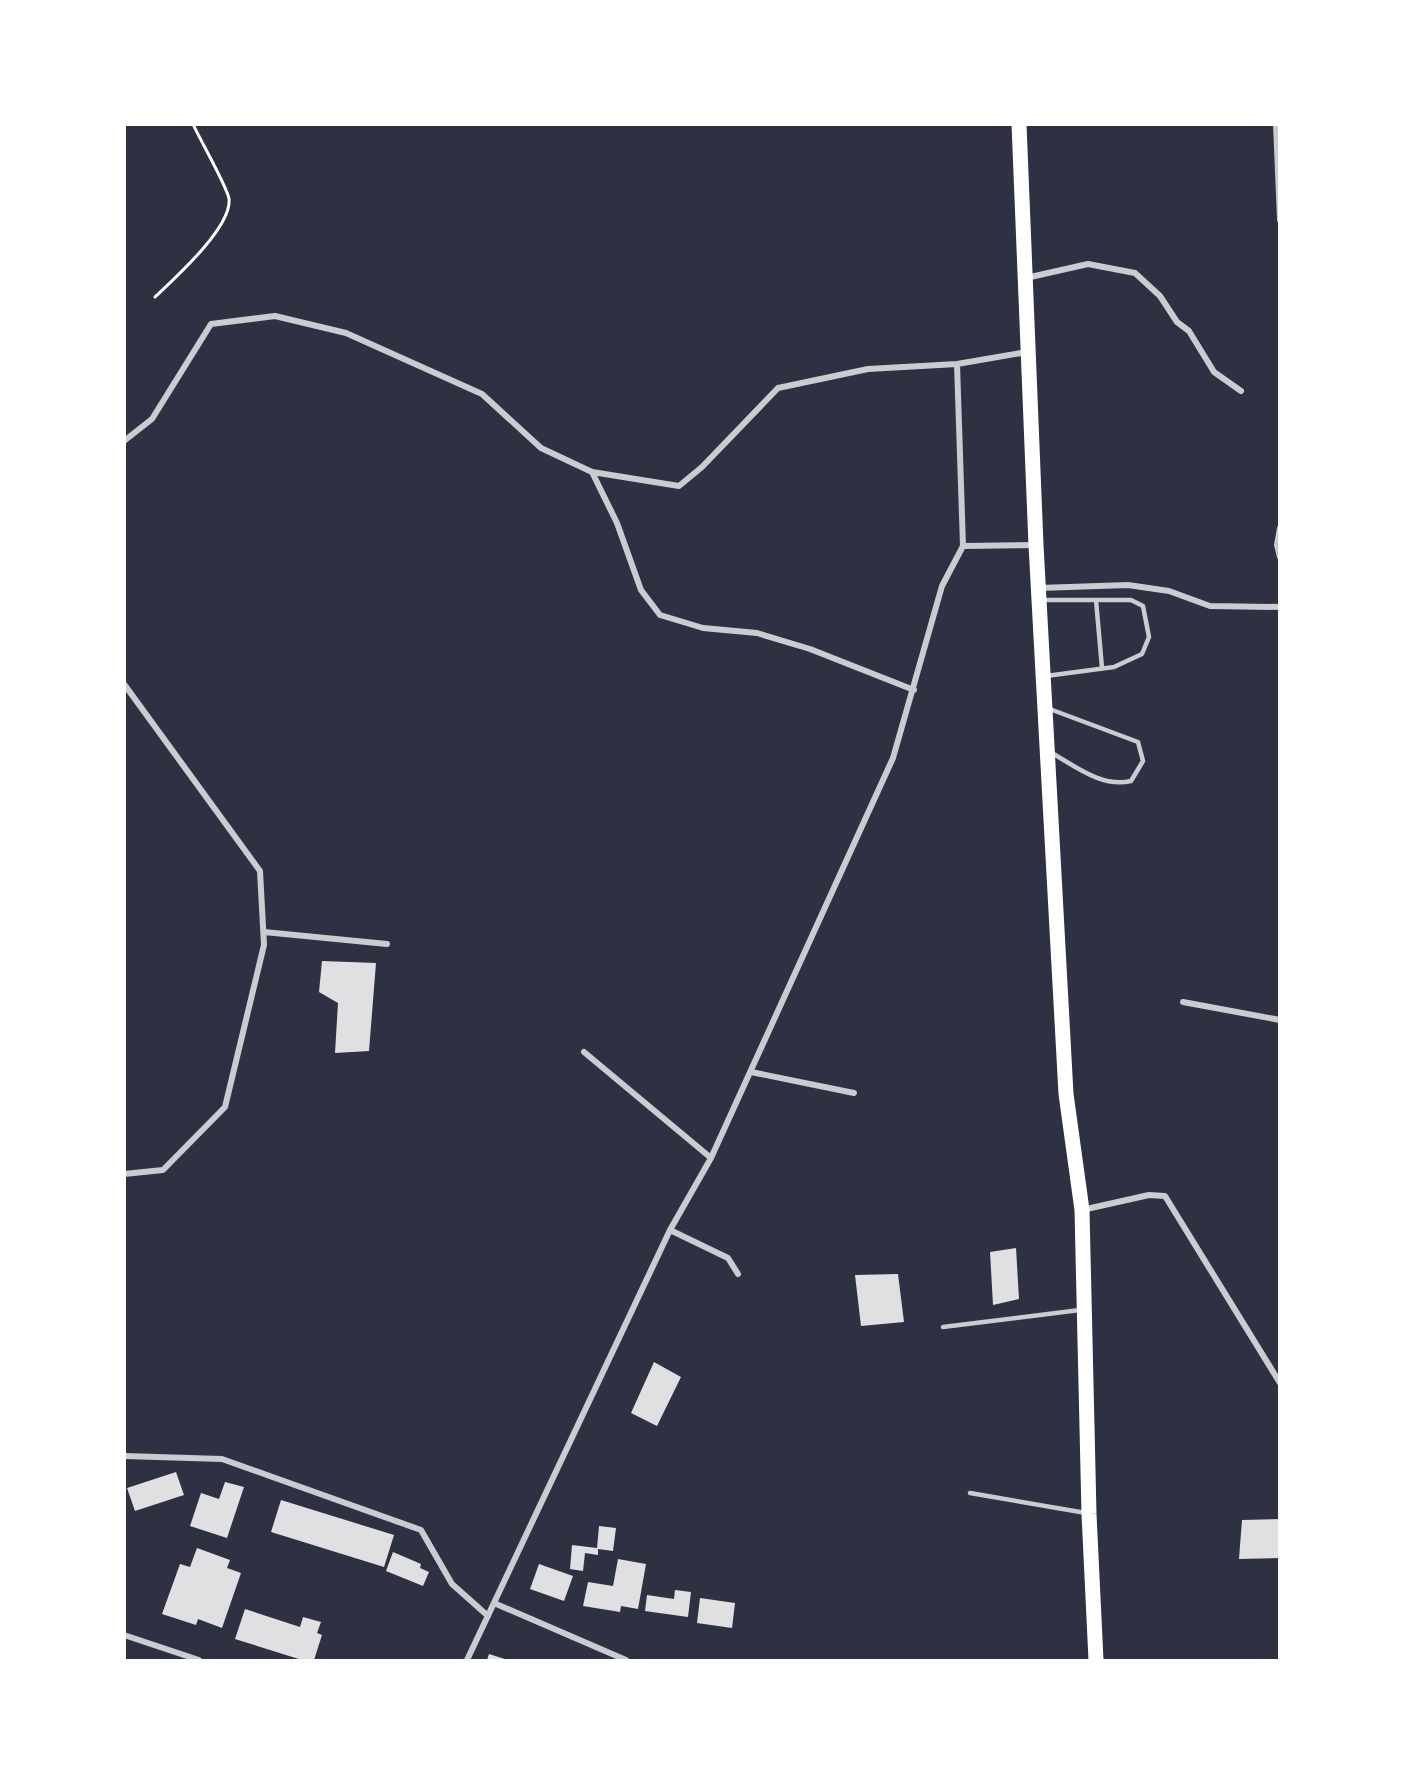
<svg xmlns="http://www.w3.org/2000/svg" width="1404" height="1785" font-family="'Source Sans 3',sans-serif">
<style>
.building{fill:#e0e0e3}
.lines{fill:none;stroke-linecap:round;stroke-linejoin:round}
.path{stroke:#fff;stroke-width:3}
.service{stroke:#caccd0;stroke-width:4.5}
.minor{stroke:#caccd0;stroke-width:6}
.primary{stroke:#fff;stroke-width:15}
</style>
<rect width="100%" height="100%" fill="#2d3142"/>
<path class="building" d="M322,961l54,2 -7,88 -34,2 3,-50 -19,-11z
M1016,1248l3,51 -26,6 -3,-53z
M898,1274l6,48 -43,4 -6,-51z
M654,1362l27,15 -24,49 -26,-13z
M176,1472l8,23 -49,16 -8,-23z
M225,1482l19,5 -17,51 -37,-12 11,-33 18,6z
M281,1500l113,35 -10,32 -113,-35z
M1280,1519v39l-41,1 3,-39z
M599,1526l17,2 -3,23 -15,-2v6l-13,-2 -2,18 -13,-2 2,-24 25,3z
M197,1548l33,12 -3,8 14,5 -19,55 -24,-9 -2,6 -34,-11 18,-50 10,3z
M393,1552l28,12 -1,4 9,4 -6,14 -37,-15z
M618,1559l28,5 -8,45 -17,-3 -1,6 -37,-6 5,-24 25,4z
M539,1564l34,12 -9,25 -34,-12z
M675,1590l16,2 -3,25 -43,-6 2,-16 27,4z
M700,1598l35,5 -3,25 -35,-5z
M245,1609l55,18 3,-10 18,5 -4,11 5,2 -8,25h-12l-67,-21z
M489,1654l19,6h-21z"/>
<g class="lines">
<path class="path" d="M155,297c19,-18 77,-70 74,-98 -1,-11 -30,-61 -36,-75"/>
<path class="service" d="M1041,600h90l12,6 6,31 -7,17 -28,13 -68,9
M1096,600l6,68
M1047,708l91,34 5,19 -12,20c-29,7 -56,-15 -81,-29
M943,1327l137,-17
M970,1493l116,20"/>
<path class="minor" d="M1276,124l4,96
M1026,278l62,-14 47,9 25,23 17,26 12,9 25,41 27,19
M957,364l6,182
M124,441l28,-22 59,-95 64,-8 71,17 136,61 59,54 51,24 87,14 23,-19 76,-79 90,-19 89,-5 70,-12
M592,472l25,51 24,67 19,25 43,13 54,5 53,16 104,41
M1280,528l-3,17 3,12
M1039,588l89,-3 41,6 41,15 70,1
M124,684l136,187 4,74 -39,162 -62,63 -39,4
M264,932l123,12
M1183,1002l97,18
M584,1052l127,106
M751,1072l103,21
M1082,1210l67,-15 16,1 115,187
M670,1230l58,28 10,16
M124,1456l98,3 199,71 31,54 36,32
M494,1603l132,57
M124,1635l75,25
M467,1660l203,-430 41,-72 182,-400 49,-172 21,-40 73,-1"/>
<path class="primary" d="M1019,124l17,421 30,549 16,116 7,304 7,146"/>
</g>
<rect width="1404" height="1785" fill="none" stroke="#ffffff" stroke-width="252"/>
</svg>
